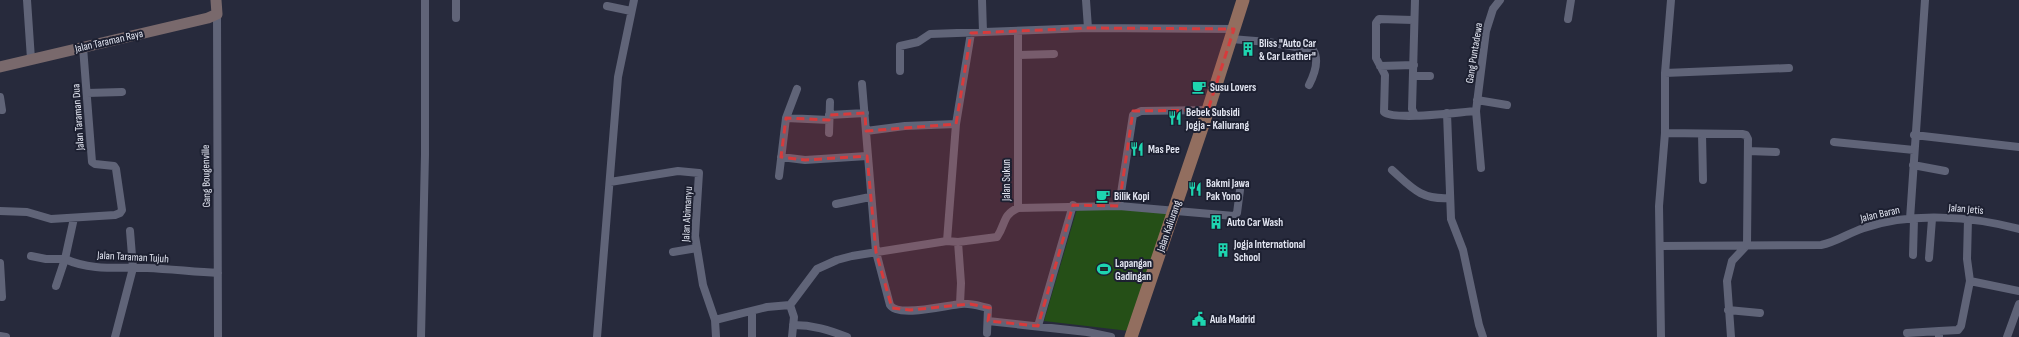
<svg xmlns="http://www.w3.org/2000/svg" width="2019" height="337" font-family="'Sofia Sans Condensed',sans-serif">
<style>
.green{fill:#254f17}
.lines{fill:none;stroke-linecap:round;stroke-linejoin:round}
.street{stroke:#606478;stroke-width:8}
.secondary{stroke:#79696c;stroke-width:11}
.primary{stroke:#926e5f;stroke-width:13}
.marked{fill:#d73b3c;fill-opacity:0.2;stroke:#d73b3c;stroke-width:3;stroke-dasharray:8 5;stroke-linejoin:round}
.labels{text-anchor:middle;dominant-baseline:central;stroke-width:4;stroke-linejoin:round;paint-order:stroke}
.street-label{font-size:11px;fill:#e3e6f2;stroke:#1d2031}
.poi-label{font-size:11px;font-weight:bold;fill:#e3e6f2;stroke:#1d2031;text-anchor:start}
</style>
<rect width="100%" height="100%" fill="#272a3c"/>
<path class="green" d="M1077,209l92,2 -40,120 -85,-10z"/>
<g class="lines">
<path class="street" d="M27,0l4,59
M982,0l1,32
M1086,0l2,28
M607,6l24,5
M217,14l1,323
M456,18v-18
M1568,19l3,-19
M1413,20l-34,-1 -3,4v35l9,17 -1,37c11,9 75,0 92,-1
M1231,39l37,3 45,8c7,10 1,25 -4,35
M1019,55l35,-1
M1380,66l34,-1
M900,71v-25l18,-4 12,-8 158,-6 146,1
M1665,73l124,-5
M1414,76h16
M862,84l14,168 14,53c8,13 57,0 71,-1 10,-1 18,2 27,4l-1,25
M87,93l35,-1
M0,97l2,13
M1477,100l30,5
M1447,113l4,106 12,31 16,75 4,12
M829,115l36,-2
M1415,115l-3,-6 3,-109
M786,118l43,2
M866,131l39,-5 51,-2
M829,133l1,-31
M1665,133l77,1 4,1 2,4 -1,106 -15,16 -5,20 4,56
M1702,134l1,46
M1914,135l105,12
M1834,142l80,8
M1748,151l28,1
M781,157l24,3 62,-4
M1913,165l32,6
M1481,168l-5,-57 10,-80 7,-22 7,-9
M1392,170c20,18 29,30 58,28
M779,176l7,-58 11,-29
M610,182l68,-11 21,2 -4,63 8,49 12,35 1,17
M836,204l34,-7
M1119,206l14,-91 8,-4 67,-1
M1018,208v-177
M0,211l27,1 24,7 64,-4 5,-2 2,-3 -6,-41 -2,-3 -19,-2 -3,-2 -9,-115
M74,218l-9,41c26,12 55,8 82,9 24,1 48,4 71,5
M1910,219l15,-219
M947,241l9,-117 15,-91
M958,242l3,41 -1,21
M1660,246l161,-1c16,-3 27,-12 43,-17 46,-16 108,-12 155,1
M673,252l24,-4
M1913,255l1,-36
M31,256l15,3h19l-9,27
M1929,258l3,-39
M0,263l2,34
M1970,281l49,10
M790,305l4,12 -2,20
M1728,310l32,3
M715,320l52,-13 23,-2 27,-36 20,-9 15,-4 95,-15 11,1 39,-5c9,-13 5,-22 21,-29l101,-2 115,10 3,-3 3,-23
M988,321l99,11 24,5
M793,325c20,0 36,5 54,12
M1038,326l35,-121
M1939,331l19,-1 3,-4 9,-45 -3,-22 1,-40
M1907,333l32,-2v6
M0,336l6,1
M115,337l18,-69 -3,-37
M421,337l4,-183v-154
M597,337l21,-260 16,-77
M752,337v-25
M1661,337l-2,-131 6,-73v-60l6,-73
M2007,337l12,-33"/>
<path class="secondary" d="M0,67l208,-49 9,-4 -1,-14"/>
<path class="primary" d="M1131,337l77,-227 35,-110"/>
</g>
<path class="marked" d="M1088,28l146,1 -26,81 -75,1 -14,95 -46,-1 -35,121 -50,-5 2,-13 -20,-4 -60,6 -18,-2 -16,-56 -9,-96 -62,4 -24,-3 5,-39 43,2v-5l36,-2 1,18 90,-7 15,-91z"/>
<defs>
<symbol id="building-bare" viewBox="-9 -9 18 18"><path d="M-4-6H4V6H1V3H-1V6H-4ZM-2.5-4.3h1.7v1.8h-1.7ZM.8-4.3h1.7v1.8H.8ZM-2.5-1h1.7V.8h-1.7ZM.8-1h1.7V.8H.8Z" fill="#1ed5b0" stroke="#1d2031" stroke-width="2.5" paint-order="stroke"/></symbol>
<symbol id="cafe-bare" viewBox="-9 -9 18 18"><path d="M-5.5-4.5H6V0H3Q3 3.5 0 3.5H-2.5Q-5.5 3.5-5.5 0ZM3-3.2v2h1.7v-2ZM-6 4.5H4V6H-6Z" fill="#1ed5b0" stroke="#1d2031" stroke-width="2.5" paint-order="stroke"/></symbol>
<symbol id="restaurant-bare" viewBox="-9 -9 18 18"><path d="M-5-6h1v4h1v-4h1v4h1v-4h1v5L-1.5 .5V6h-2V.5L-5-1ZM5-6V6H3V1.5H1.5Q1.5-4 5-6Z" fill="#1ed5b0" stroke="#1d2031" stroke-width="2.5" paint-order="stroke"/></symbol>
<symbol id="stadium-bare" viewBox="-9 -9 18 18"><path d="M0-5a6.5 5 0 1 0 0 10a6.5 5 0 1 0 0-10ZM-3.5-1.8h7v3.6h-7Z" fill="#1ed5b0" stroke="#1d2031" stroke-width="2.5" paint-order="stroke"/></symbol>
<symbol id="civic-bare" viewBox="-9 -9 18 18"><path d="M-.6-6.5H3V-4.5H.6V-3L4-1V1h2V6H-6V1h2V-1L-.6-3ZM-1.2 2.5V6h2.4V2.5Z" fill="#1ed5b0" stroke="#1d2031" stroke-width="2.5" paint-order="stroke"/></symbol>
</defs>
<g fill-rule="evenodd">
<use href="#building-bare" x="1238" y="39" width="20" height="20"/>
<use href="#cafe-bare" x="1189" y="77" width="20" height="20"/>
<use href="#restaurant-bare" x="1165" y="108" width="20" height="20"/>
<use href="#restaurant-bare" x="1127" y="139" width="20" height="20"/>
<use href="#restaurant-bare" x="1185" y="179" width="20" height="20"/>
<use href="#cafe-bare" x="1093" y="186" width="20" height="20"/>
<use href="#building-bare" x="1206" y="212" width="20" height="20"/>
<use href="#building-bare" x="1213" y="240" width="20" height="20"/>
<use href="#stadium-bare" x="1094" y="259" width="20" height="20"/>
<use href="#civic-bare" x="1189" y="309" width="20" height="20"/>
</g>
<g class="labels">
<g class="street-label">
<text transform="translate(109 41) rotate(-13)">Jalan Taraman Raya</text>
<text transform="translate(1474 53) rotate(-81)">Gang Puntadewa</text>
<text transform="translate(78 117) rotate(-94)">Jalan Taraman Dua</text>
<text transform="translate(206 176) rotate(-91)">Gang Bougenville</text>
<text transform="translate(1006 180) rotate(-90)">Jalan Sukun</text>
<text transform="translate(1966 209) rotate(5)">Jalan Jetis</text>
<text transform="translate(687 214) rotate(-87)">Jalan Abimanyu</text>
<text transform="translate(1880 214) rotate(-13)">Jalan Baran</text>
<text transform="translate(1169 226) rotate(-71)">Jalan Kaliurang</text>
<text transform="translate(133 257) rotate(3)">Jalan Taraman Tujuh</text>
</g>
<g class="poi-label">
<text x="1259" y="43">Bliss "Auto Car<tspan x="1259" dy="13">&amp; Car Leather"</tspan></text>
<text x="1210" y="87">Susu Lovers</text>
<text x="1186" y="112">Bebek Subsidi<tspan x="1186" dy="13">Jogja - Kaliurang</tspan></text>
<text x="1148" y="149">Mas Pee</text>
<text x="1206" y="183">Bakmi Jawa<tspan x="1206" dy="13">Pak Yono</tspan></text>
<text x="1114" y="196">Bilik Kopi</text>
<text x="1227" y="222">Auto Car Wash</text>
<text x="1234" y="244">Jogja International<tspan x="1234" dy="13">School</tspan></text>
<text x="1115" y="263">Lapangan<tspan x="1115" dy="13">Gadingan</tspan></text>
<text x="1210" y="319">Aula Madrid</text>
</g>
</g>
</svg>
